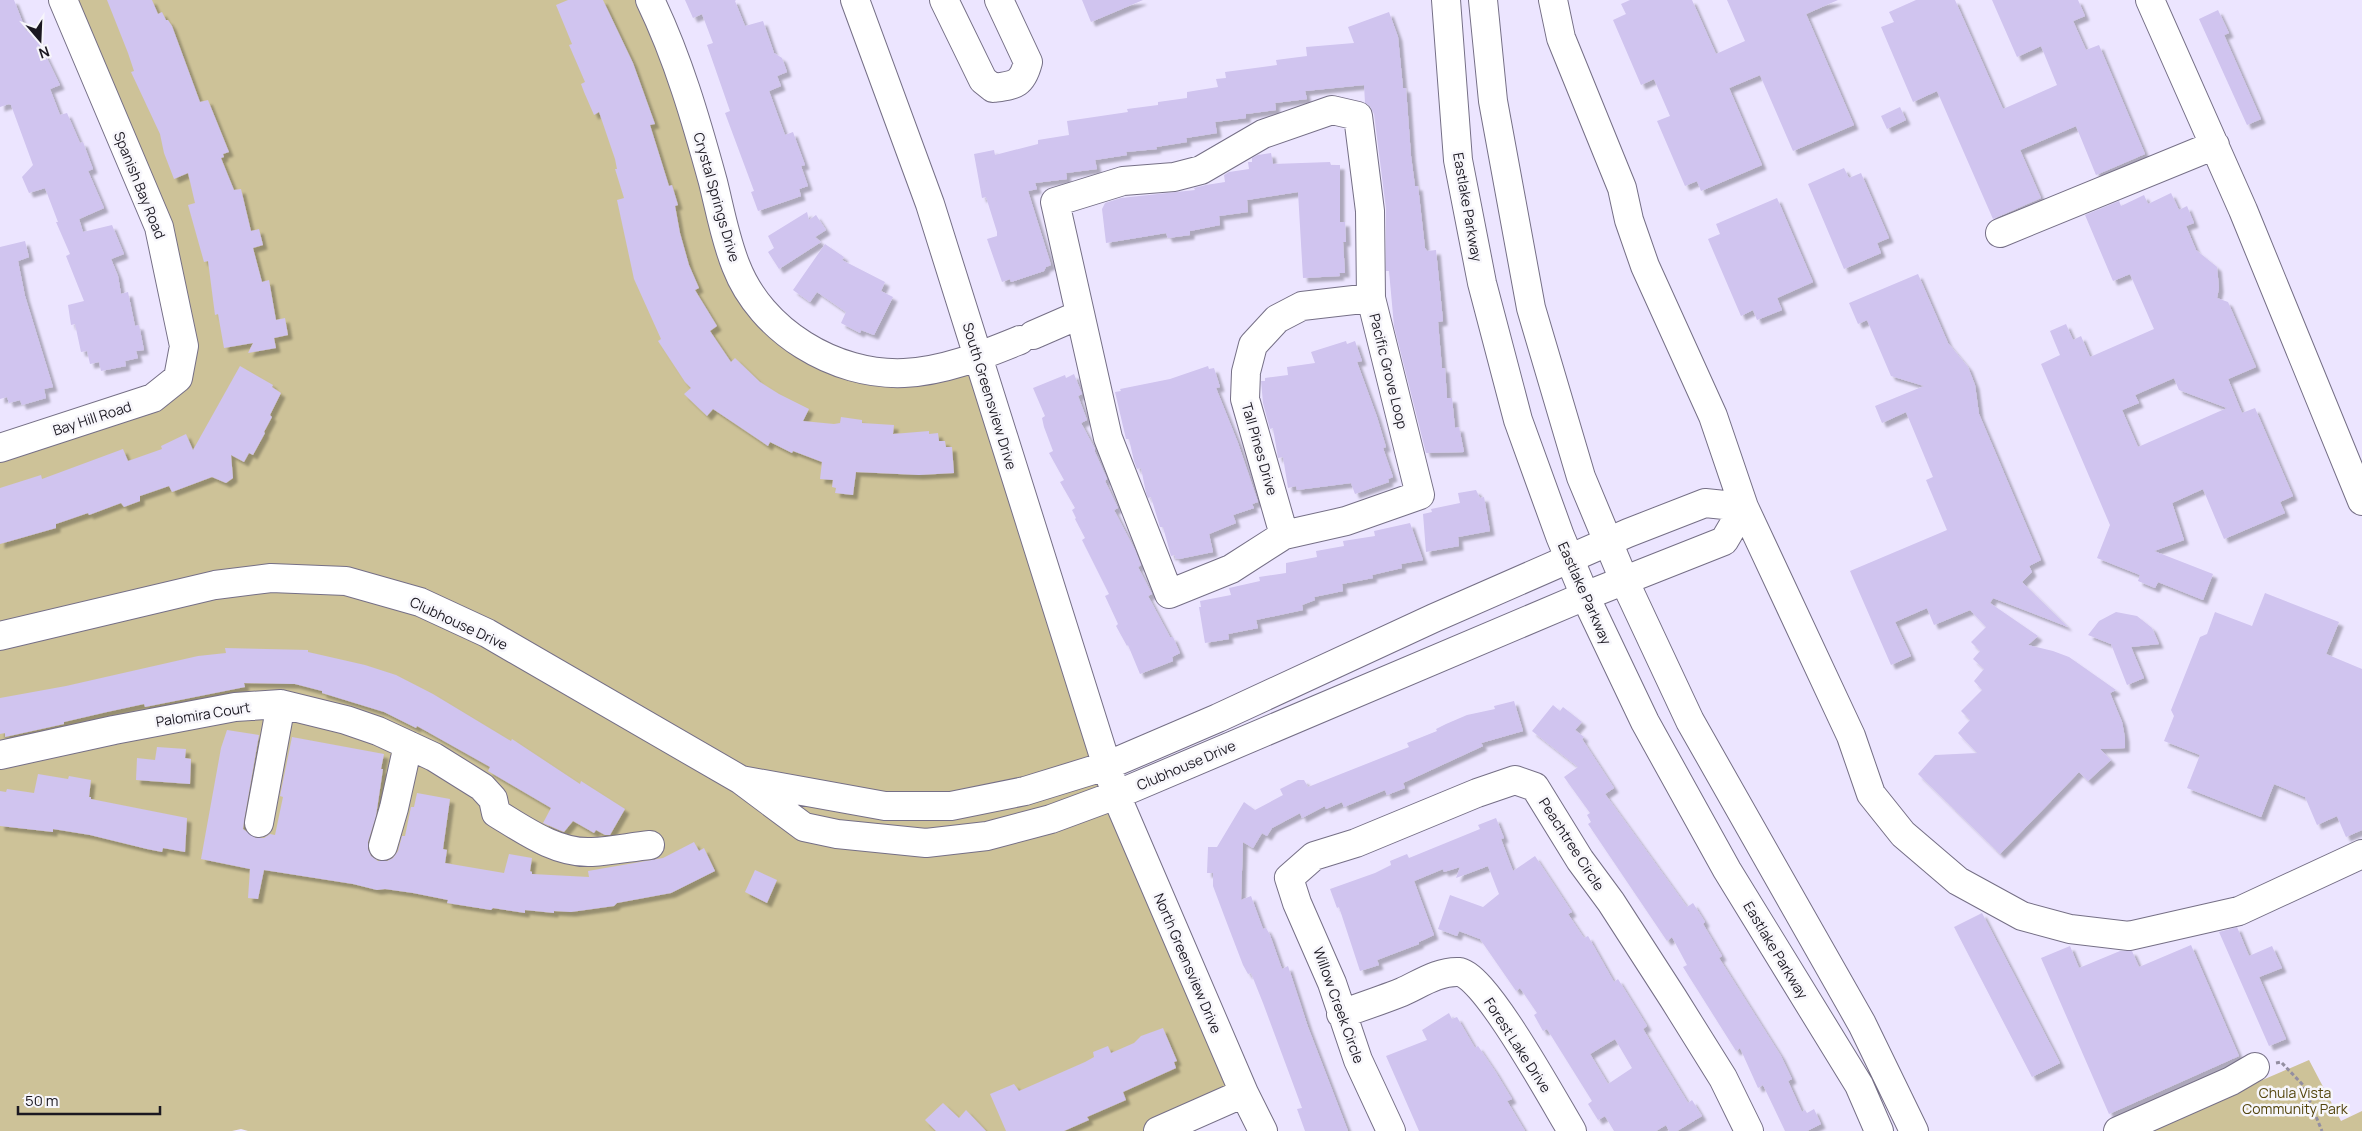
<svg xmlns="http://www.w3.org/2000/svg" width="2362" height="1131" font-family="Manrope,sans-serif">
<style>
.green{fill:#cdc298}
.building{fill:#d0c4ef;fill-rule:evenodd;filter:url(#shadow)}
.lines{fill:none;stroke-linecap:round;stroke-linejoin:round}
.minor-casing{stroke:#756f86;stroke-width:30}
.major-casing{stroke:#756f86;stroke-width:30}
.path{stroke:#938ea1;stroke-width:3;stroke-dasharray:4 2.5;stroke-linecap:butt}
.minor{stroke:#fff;stroke-width:28}
.major{stroke:#fff;stroke-width:28}
.labels{text-anchor:middle;dominant-baseline:central;stroke-width:5;stroke-linejoin:round;paint-order:stroke}
.street-label{font-size:14px;fill:#1b1821;stroke:#f7f6fb}
.park-label{font-size:14px;fill:#52440c;stroke:#f7f6fb}
</style>
<defs>
<filter id="shadow"><feDropShadow dx="4.5" dy="4.5" stdDeviation="1" flood-color="#0004"/></filter>
</defs>
<rect width="100%" height="100%" fill="#ece5ff"/>
<path class="green" d="M60,0h579l24,56 63,210 126,104 115,-19 119,368 160,374 -89,38h-909l-7,-2 -9,2h-232v-686l160,-60 16,-29 -17,-109z
M2309,1060l32,61 21,-10v20h-218z"/>
<path class="building" d="M0,0h14l12,31 6,-2 7,13 21,43 -10,4 10,26 7,-2 13,30 3,-1 10,27 -5,2 16,37 -25,11 4,13 29,-7 12,29 -13,5 7,17 3,18 7,-2 7,34 4,-1 5,25 -8,1 2,7 -13,3 1,5 -25,5 -2,-9 -9,2 -3,-13 -6,1 -6,-28 -4,1 -3,-20 16,-4 -18,-45 4,-2 -14,-32h2l-13,-34 -16,5 -7,-16 11,-12 -22,-60 -2,-1 -9,3z
M107,0h45l6,14 4,-2 4,8h2l4,6 28,76 8,-2 21,52 -6,2 1,3 -3,1 13,32 7,-1 10,42 8,-2 4,16 -10,3 9,34 7,-2 7,40 9,-2 3,17 -14,3 2,10 -28,5 5,-10 -29,5 -6,-34 -3,1 -7,-54 -4,1 -16,-57 7,-2 -7,-30 -14,6 -10,-26 -4,-19 -29,-62 3,-1 -6,-18z
M568,0h35l30,63 22,61 -5,1 19,61 3,-1 6,20 -3,1 1,5 4,22 9,32 10,23 -4,2 22,36 -7,5 21,31 4,-4 25,24 19,12 30,15 -6,12 31,3 6,-1 1,-6 21,3v3l32,2 -1,9 36,-3v3l9,-1 1,8h6l1,6h6l2,26 -35,2 -63,-3 -3,23 -18,-2 1,-5 -4,-1 1,-7 -13,-1 2,-17 -29,-11 -1,2 -22,-11 -2,4 -55,-37 -6,7 -23,-22 7,-6 -6,-6 -27,-41 3,-2 -27,-60 -17,-79 7,-2 -9,-29h2l-2,-10 -16,-47 -5,3 -10,-23 -3,-8 4,-2 -16,-37 3,-1 -16,-39z
M685,0h51l-1,1 10,25 18,-5 11,32 8,5 5,14 -10,4 4,10 -12,5 16,44 8,-3 12,33 -4,1 7,20 -9,3 2,7 -43,15 -7,-19 3,-1 -29,-78 5,-2 -23,-66 6,-2 -11,-29 -9,4z
M1082,0h61l-52,22z
M1630,0h62l24,54 29,-13 -18,-41h111l-32,14 48,111 -61,26 -33,-76 -31,13 33,77 -61,26 -4,-10 -12,5 -28,-65 13,-5 -16,-37 -13,6 -28,-65 13,-6 -5,-10z
M1916,0h39l48,109 54,-24 -16,-39 -24,11 -25,-57h86l7,16 -12,5 13,29 13,-5 46,109 -49,21 -20,-49 -56,24 21,48 -48,21 -56,-128 -24,11 -32,-75 13,-5 -5,-10z
M2218,10l11,23 -5,2 37,84 -14,6 -48,-106z
M1389,12l9,25 5,51h3l5,68 4,30h3l7,62 2,3 9,-1 7,71 -5,1 4,46h3l2,30h5l3,30 4,-1 5,25 -38,1 -32,-127 -5,-55h-3v-62l-12,-95 -4,-8 -5,-3 -1,-18 -59,6 2,8 -32,4 1,7 -30,4v4l-31,4 2,11 -31,5 1,4 -31,5 1,2 -31,3 1,3 -32,5 2,9 -31,4 1,6 -32,4 2,6 -9,2 23,74 -5,2 -2,4 -33,11 -1,-3 -8,3 -15,-43 10,-3v-4l-11,-35 -4,1 -8,-44 20,-4 1,5 43,-11v-4l31,-5 -2,-14 61,-9 -1,-3 31,-4v-3l29,-4v-6l31,-5 -2,-8 10,-1 -1,-6 52,-7 -1,-5 31,-4 -1,-9 48,-4 -6,-16z
M1900,107l6,13 -19,9 -6,-13z
M1271,153l2,11 57,-2 1,3h9v57h5l1,20h-3l2,31h-6l1,3 -37,2 -5,-86 -51,8 1,12 -29,4 1,9 -30,6v4l-22,3 -2,-5 -60,10 -4,-34 3,-6 16,-5 74,-8 -1,-2 12,-3 19,-3 -1,-7 5,-3 20,-3 -1,-7h4v-4l6,-3z
M1844,168l5,10 12,-5 28,65 -12,5 4,10 -37,16 -36,-85z
M2171,193l8,17 8,-4 7,17 -8,3 10,24 21,17 2,21 -2,10 11,4 28,65 -28,12 14,34 13,-5 38,88 -13,6 5,11 -61,26 -21,-50 -31,14 12,37 -30,11 59,23 -10,26 -45,-18 -3,6 -17,-7 2,-6 -43,-17 13,-33 -69,-161 19,-9 -10,-24 16,-7 7,16 8,-4 9,21 64,-28 -24,-55 -17,7 -28,-66 34,-14 2,5 23,-11 4,9zM2174,378l5,12 48,18 -89,39 -16,-37 17,-7 -4,-8z
M1777,198l36,84 -36,16 5,12 -25,10 -4,-10 -12,6 -33,-77 12,-5 -4,-10z
M807,212l2,8 7,-5 10,15 -11,7 6,5 -42,27 -11,-17 6,-4 -6,-12z
M25,241l4,16 -11,4 7,35 28,91 -9,2 2,9 -24,7 -2,-5 -11,3 -2,-6 -7,2v-152z
M825,244l19,13 -2,3 43,22 -4,9 12,6 -19,38 -13,-5 -1,3 -19,-10 5,-11 -29,-20 -7,10 -17,-12z
M1918,274l30,69 20,24 7,18 4,29 62,146 -12,6 3,6 -10,10 46,45 -75,-29 -3,5 48,33 -10,9 25,6 16,6 47,33 -6,3 12,29 3,16v10l-25,1 11,11 -23,21 -9,-9 -79,82 -82,-80 17,-19 42,-2 -19,-20 12,-13 -9,-9 21,-21 -8,-9 10,-12 -11,-10 7,-8 -9,-9 15,-15 -16,-17 -36,15 -7,-17 -32,14 16,34 -20,9 -41,-94 97,-41 -21,-50 7,-3 -27,-65 -24,11 -7,-17 49,-20 -33,-10 -24,-56 -9,4 -9,-21z
M1346,341l1,3 8,-3 7,20 -5,1 20,55 9,30 -3,1 10,29 -5,2 1,3 -34,12 -4,-11 -54,7 -1,-4 -8,2 -5,-31 -5,1 -5,-30 -3,1 -7,-26 -2,-22h4v-3l23,-3 -1,-8 28,-4 -4,-11z
M240,366l33,19 -1,2 9,6 -11,22 2,2 -8,15 1,1 -12,22 -4,-2 -5,9 -13,-7 2,23 -7,5 -14,-6 -40,15 -3,-6 -29,10v5l-16,6 -3,-4 -32,12 -1,-2 -32,11v4l-56,16v-56l41,-13 1,4 81,-30 5,12 34,-12 -1,-3 25,-12 7,16z
M1208,366l1,3 5,-1 6,19 -4,1 22,55 20,59 -6,2 2,4 -21,7 3,8 -27,11 4,18 -34,7 -4,-1v-3l-4,1 -8,-29h-3l-9,-30 -3,1 -2,-5 -5,-25 -4,1 -3,-8 -5,-22h-3l-11,-47 6,-1 -1,-2 50,-10z
M1074,374l8,20 -4,2 9,24 -6,3 14,26v3l12,27 -2,2 13,27 -4,2 21,40 6,15 -3,2 14,27 -4,2 22,41h3l7,16 -8,4 1,4 -33,13 -12,-29 -1,1 -11,-20 2,-2 -13,-28 4,-2 -27,-54 3,-2 -10,-19 1,-1 -4,-8 3,-2 -15,-26 4,-2 -15,-27 4,-2 -9,-24 -2,-9 3,-2 -12,-28 32,-13 1,3z
M1476,490l4,8 4,-1 6,34 -32,6 1,9 -33,6 -3,-38 9,-2 -1,-3 29,-6 -2,-10z
M1410,523l13,37 -22,4 1,4 -30,7 1,3 -31,6 1,7 -29,6 1,3 -13,5 1,5 -47,10 2,8 -30,6 1,5 -24,4 -6,-36h2l-1,-6 31,-6 -2,-7 31,-7 -1,-4 27,-4v-10l31,-6 -1,-6 28,-5 -1,-5 32,-5 -1,-5z
M2265,593l74,29 -13,32 36,15v161l-16,7 -9,-21 -20,9 -12,-28 -31,-13 -13,33 -74,-29 13,-33 -36,-14 10,-25 -3,-6 29,-73 7,-3 8,-22 37,14z
M2116,612l21,4 15,12 7,16 -28,3 13,31 -17,7 -16,-41 -23,-9 11,-14z
M225,648l83,2v2l57,13 31,10 37,19 78,47 1,-2 68,45 1,-3 44,28 -15,26h-5l-9,-5 -2,3 -21,-12 -9,11 -5,-2 -16,-7 8,-15 -63,-37 2,-4 -73,-41 -1,2 -32,-16 -62,-19v-2l-27,-7 -51,-1 1,4 -100,20 -1,-3 -37,8 -43,10v2l-59,13v-4l-5,1v-36l66,-12 132,-30 28,-3z
M1514,701l9,30 -42,12 2,3 -80,37 2,5 -18,7 -2,-5 -41,17 -2,-5 -16,7 -1,-3 -23,12 -2,-5 -28,15 -5,8 -5,-3 -9,15 -10,-6 -2,58 10,-4 12,33 3,-1 4,7 12,34 6,-3 20,61 40,104h-43l-8,-22 5,-1 -39,-105 -12,-30 -3,1 -5,-9 -18,-47 -12,-32v-13h-6l1,-26h9l27,-45 11,8 28,-15 -3,-6 18,-9h6l4,7 101,-40 -2,-4 30,-12 -1,-2 10,-5 21,-9 28,-6 -1,-3z
M1553,705l7,6 3,-4 19,15 -7,8 9,7 -2,2 32,49 -9,6 82,113 6,-4 12,19 -2,2 19,32 -3,2 62,98 11,23 -4,2 14,31 3,-2 2,3 7,-4 7,15 -14,7h-22l-22,-46 -5,3 -18,-40 -4,3 -53,-84 4,-2 -15,-28 -5,4 -79,-117 3,-2 -4,-7 3,-2 -26,-36 14,-10 -46,-36z
M227,730l32,5 -15,86 -1,8 13,9h8l6,-4 5,1 8,-38 -3,-1 12,-59 92,17 -3,15h2l-7,47 -8,26v7l3,7 7,5h9l6,-3 5,-7 4,-15h3l6,-29h3l3,-14 33,6 -7,50 4,1 -2,13 59,10 5,-19 23,4 -2,13 2,1v2l57,3 -1,-6 75,-13 31,-16 5,9 5,-3 11,23 -44,22 -54,10 -3,3 -43,6 -17,-1v2l-29,-3v3l-32,-5 -2,2 -44,-7 1,-3 -35,-7 -28,-4 -8,1 -24,-6 -89,-14 -6,29 -10,-1 2,-29 -49,-10 20,-111z
M157,747l29,2 -1,9 6,1 -1,25 -54,-4 1,-22 18,2z
M38,774l30,5 1,-3 22,4 -2,17h2v2l96,19 -2,34 -22,-4 -1,4 -15,-3 -57,-14 -37,-6v3l-53,-6v-35l6,1 1,-3 27,4z
M1496,818l8,20 -3,1 12,32 22,-15 37,56 -4,2 16,24 4,-2 26,46 4,-3 29,47 -4,3 45,74 4,-3 10,16 -25,15h-8l-3,-6 -10,6h-42l-9,-15 -7,4 -10,-16 4,-3 -45,-72 -4,2 -9,-16 3,-2 -17,-25 -4,3 -36,-52 -21,-8 -2,5 -19,-7 12,-34 33,12 16,-13 -11,-28 -32,12 4,-11 -16,5 -1,-3 -29,12 20,54 -15,7v2l-42,16 2,5 -19,6 -21,-64 -2,1 -7,-19 45,-16 16,-8 -1,-4 17,-7 2,4 71,-29 -2,-4zM1615,1039l17,29 -24,16 -18,-30z
M755,870l22,10 -10,23 -22,-11z
M1982,913l78,150 -28,14 -78,-150z
M2237,927l12,29 23,-10 10,22 -23,9 27,62 -17,7 -50,-114z
M2191,945l48,111 -130,58 -68,-156 29,-12 9,22 41,-17h12l7,16z
M1449,1013l3,6 5,-2 18,31 3,-2 17,25 17,28 -5,2 18,30h-106l-33,-75 41,-16 -5,-10z
M1163,1028l14,33 -3,1 2,6 -53,24 3,8 -39,17 2,3 -25,11h-58l-16,-37 24,-10 5,7 66,-29 9,-5 -1,-5 15,-6 3,7 23,-10 7,-7z
M943,1103l16,15 7,-8 20,21h-50l-11,-11z"/>
<g class="lines">
<defs>
<path id="minor" d="M650,0c28,58 46,120 63,182 7,28 12,57 23,84 25,65 99,110 168,107 41,-2 79,-18 116,-33
M855,0l75,204 186,591 128,298 19,38
M944,0l39,80 10,8c22,-3 29,-3 35,-26l-29,-62
M1553,0l8,38 61,150 7,32 16,46 68,150 31,91 107,229 20,58 32,40 55,47 64,35 48,13 59,7 110,-25 123,-57
M2150,0l93,210 119,291
M1332,110l26,6 12,95 1,87 49,197 -74,26 -62,14 -53,34 -62,25 -61,-156 -53,-236 68,-21 51,-4 27,-7 62,-36z
M2000,233l215,-88
M1033,335l46,-20
M0,448l153,-50 25,-20 6,-32 -25,-119 -96,-227
M1284,535l-39,-136 1,-27 7,-27 24,-26 25,-13 69,-8
M0,636l215,-51 56,-7 75,3 74,21 67,31 254,147 63,47 33,7 89,9 61,-7 64,-17 65,-24 469,-199 139,-55 20,-34 -39,-4 -77,30 -194,85 -216,100 -112,48 -81,25 -74,15h-66l-144,-26
M0,755l114,-25 121,-23 46,-3 65,16 32,11 56,26 48,30 11,12 3,14c28,17 61,41 96,39 19,-1 39,-5 58,-7
M259,823l22,-119
M383,846l11,-38 14,-63
M1341,1014c20,-7 41,-14 61,-22 18,-8 36,-21 57,-20 26,2 97,133 113,159
M1158,1131l86,-38
M1391,1131l-33,-71 -26,-77 -35,-80 -8,-25 25,-22 42,-13 121,-50 38,-13 20,7 45,73 31,42 62,96 50,80 26,53
M2118,1131l113,-50 24,-14"/>
<path id="major" d="M1446,0l12,160 24,123 36,137 42,116 25,60 60,126 82,148 132,215 20,46
M1483,0l10,101 38,207 50,169 43,103 66,141 172,303 52,107"/>
</defs>
<use href="#minor" class="minor-casing"/>
<use href="#major" class="major-casing"/>
<path class="path" d="M2276,1063l5,-1 22,23 19,46"/>
<use href="#minor" class="minor"/>
<use href="#major" class="major"/>
</g>
<g class="labels">
<g class="street-label">
<text transform="translate(140 185) rotate(68)">Spanish Bay Road</text>
<text transform="translate(717 197) rotate(74)">Crystal Springs Drive</text>
<text transform="translate(1468 207) rotate(80)">Eastlake Parkway</text>
<text transform="translate(1389 371) rotate(76)">Pacific Grove Loop</text>
<text transform="translate(990 396) rotate(73)">South Greensview Drive</text>
<text transform="translate(92 418) rotate(-18)">Bay Hill Road</text>
<text transform="translate(1260 449) rotate(74)">Tall Pines Drive</text>
<text transform="translate(1585 593) rotate(66)">Eastlake Parkway</text>
<text transform="translate(459 623) rotate(25)">Clubhouse Drive</text>
<text transform="translate(203 714) rotate(-9)">Palomira Court</text>
<text transform="translate(1186 765) rotate(-23)">Clubhouse Drive</text>
<text transform="translate(1572 844) rotate(57)">Peachtree Circle</text>
<text transform="translate(1776 950) rotate(59)">Eastlake Parkway</text>
<text transform="translate(1188 963) rotate(67)">North Greensview Drive</text>
<text transform="translate(1339 1005) rotate(70)">Willow Creek Circle</text>
<text transform="translate(1518 1045) rotate(57)">Forest Lake Drive</text>
</g>
<g class="park-label">
<text x="2295" y="1092">Chula Vista<tspan x="2295" dy="16">Community Park</tspan></text>
</g>
</g>
<g transform="translate(40 40) rotate(161)" stroke="#f7f6fb" stroke-width="4" paint-order="stroke">
<path d="M0-4L9 19L0 12L-9 19Z" fill="#1b1821"/>
<text y="-8" font-size="14" font-weight="bold" text-anchor="middle" fill="#1b1821">N</text>
</g>
<path d="M18 1106v8h142v-8" fill="none" stroke="#1b1821" stroke-width="2.5"/>
<text x="25" y="1106" font-size="15" fill="#1b1821" stroke="#f7f6fb" stroke-width="4" paint-order="stroke">50 m</text>
</svg>
